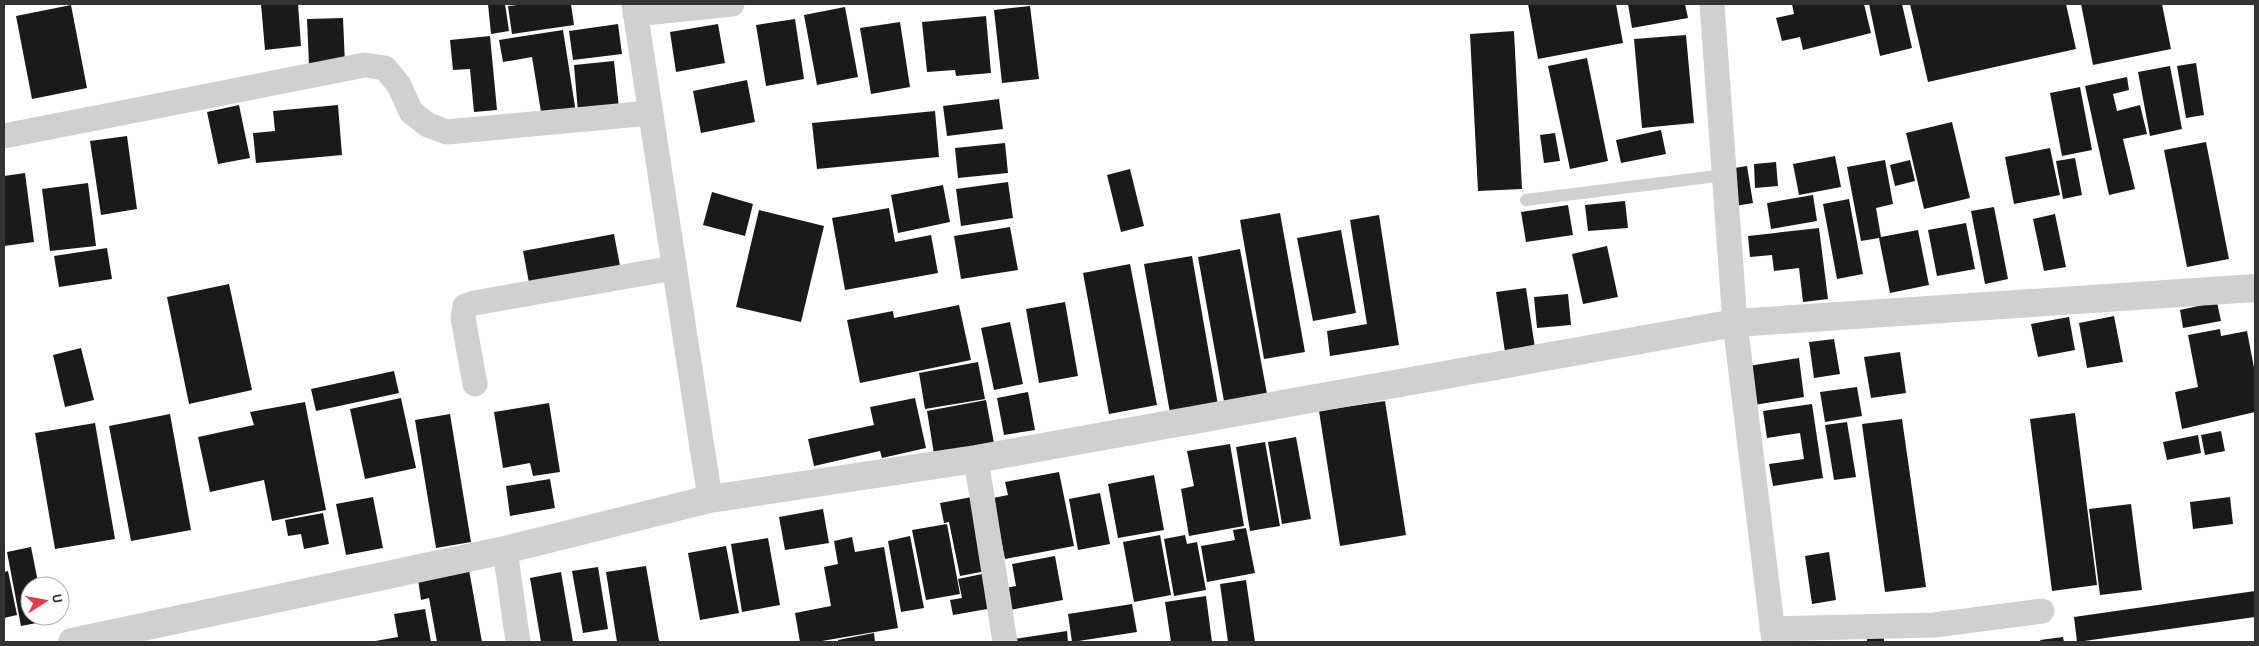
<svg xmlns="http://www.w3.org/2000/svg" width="2259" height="646" font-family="'Alegreya Sans',sans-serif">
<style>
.building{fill:#1a1a1a}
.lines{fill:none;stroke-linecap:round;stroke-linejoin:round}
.service{stroke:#d0d0d0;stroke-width:12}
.minor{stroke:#d0d0d0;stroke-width:25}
.tertiary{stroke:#d0d0d0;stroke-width:28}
</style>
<rect width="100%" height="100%" fill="#fff"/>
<path class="building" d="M261,4h37l3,42 -36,4z
M488,4h17l4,27 -18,3z
M527,4h44l3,21 -62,9 -4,-28z
M1528,4h88l7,39 -85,16z
M1628,4h57l3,14 -56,10z
M1792,4h72l7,29 -68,17 -3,-13 -18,4 -6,-23 18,-4z
M1869,4h33l10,44 -32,8z
M1910,4h156l10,45 -148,33z
M2081,4h81l9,45 -78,16z
M71,5l16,83 -55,11 -16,-83z
M1030,6l9,73 -37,4 -8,-73z
M845,7l13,70 -41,8 -13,-70z
M986,16l5,57 -35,3 -1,-6 -28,2 -5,-50z
M343,18l2,46 -36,1 -2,-46z
M795,19l9,60 -38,7 -10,-61z
M900,22l10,65 -39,7 -11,-66z
M618,24l4,30 -49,6 -4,-29z
M718,24l7,39 -49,9 -6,-40z
M563,30l13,83 -34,5 -10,-61 -29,5 -4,-22z
M1514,31l8,158 -44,2 -8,-157z
M1686,35l8,88 -52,5 -8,-89z
M490,36l7,74 -23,2 -4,-43 -17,1 -3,-30z
M1587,58l21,103 -38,8 -22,-103z
M614,61l5,47 -41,4 -4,-47z
M2196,63l8,52 -18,3 -9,-52z
M2170,66l12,63 -32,7 -12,-64z
M2127,77l2,13 -16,4 4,17 23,-6 7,29 -24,5 12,50 -26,6 -24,-109z
M747,80l8,42 -54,11 -8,-42z
M2080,87l12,63 -30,6 -12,-63z
M999,99l4,30 -56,7 -4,-30z
M239,105l11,53 -32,6 -11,-52z
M338,105l4,50 -86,8 -3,-30 22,-2 -2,-20z
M935,111l4,46 -122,12 -5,-46z
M1952,122l18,76 -46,11 -18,-76z
M1661,130l5,24 -45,9 -5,-23z
M1555,133l5,28 -16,2 -4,-28z
M127,136l10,73 -36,6 -11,-74z
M2206,142l23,117 -42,8 -23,-117z
M1005,143l3,30 -50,5 -3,-30z
M2050,148l10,47 -46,9 -9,-47z
M1835,156l6,31 -42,8 -6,-31z
M2075,158l7,37 -19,4 -7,-38z
M1885,160l8,44 -17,4 5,29 37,-7 11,55 -39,8 -11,-55 -18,3 -14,-74z
M1910,160l5,21 -20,5 -5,-21z
M1776,162l2,24 -23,2 -1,-24z
M1747,166l6,37 -18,3 -7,-37z
M1130,169l14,57 -23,6 -14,-57z
M25,173l9,69 -30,4v-70z
M1008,182l5,36 -52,8 -5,-37z
M88,183l8,63 -46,5 -8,-62z
M943,185l7,37 -52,11 -7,-38z
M712,192l41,12 -8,32 -42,-11z
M1813,195l4,26 -46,8 -4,-26z
M1849,199l14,75 -26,5 -14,-75z
M1625,201l3,27 -40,3 -3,-26z
M1568,205l5,30 -47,7 -5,-30z
M1994,207l14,72 -23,5 -14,-73z
M889,208l6,34 36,-7 7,38 -93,17 -13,-72z
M759,210l65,16 -23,96 -65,-15z
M1280,213l25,139 -41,7 -24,-139z
M2055,214l11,53 -22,4 -11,-52z
M1379,215l20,130 -69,11 -3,-25 40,-7 -17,-104z
M1966,223l9,46 -38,7 -9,-46z
M1010,227l8,43 -57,9 -7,-43z
M1819,228l9,71 -25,3 -4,-34 -25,3 -2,-16 -22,2 -2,-21z
M1341,230l15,83 -43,8 -16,-83z
M614,234l7,37 -91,17 -7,-37z
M1607,246l11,51 -35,7 -11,-50z
M107,248l5,31 -53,8 -5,-31z
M1240,249l28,150 -43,8 -27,-150z
M1192,256l26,149 -48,8 -26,-149z
M1130,264l27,141 -48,9 -26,-141z
M229,284l23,106 -63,14 -22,-107z
M1526,288l9,60 -30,4 -9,-60z
M1568,294l3,31 -34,3 -3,-31z
M1065,302l13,74 -39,7 -13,-74z
M2217,302l4,19 -38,7 -3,-18z
M959,305l12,55 -111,23 -13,-63 46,-9 1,7z
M2114,316l9,46 -36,6 -8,-45z
M2069,317l6,33 -37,7 -7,-33z
M1010,322l13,62 -29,6 -13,-62z
M2220,329l1,7 26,-5 8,42v39l-73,17 -7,-37 23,-5 -10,-52z
M1834,339l6,35 -26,4 -5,-36z
M81,348l13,52 -29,7 -12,-52z
M1900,352l6,41 -35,5 -7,-41z
M1799,358l5,39 -50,8 -6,-39z
M978,362l7,37 -60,10 -6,-36z
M394,371l5,22 -83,18 -5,-22z
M1857,387l5,29 -37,6 -5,-30z
M1028,392l7,38 -31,5 -7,-37z
M401,398l15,70 -51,11 -15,-70z
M915,398l11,50 -44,10 -2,-7 -66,15 -6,-27 66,-14 -4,-18z
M986,400l8,43 -60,11 -7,-43z
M1385,401l21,134 -66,11 -21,-135z
M305,402l21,108 -54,11 -8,-41 -54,12 -12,-55 56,-12 -4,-13z
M549,403l11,69 -27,4 -3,-13 -27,5 -9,-56z
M1812,404l11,74 -50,8 -4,-22 35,-5 -4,-26 -33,5 -4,-27z
M2075,413l22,172 -45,6 -22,-172z
M170,414l21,116 -60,11 -22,-115z
M450,414l21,128 -35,6 -21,-128z
M1902,419l24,168 -41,5 -23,-168z
M1847,422l9,55 -22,3 -9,-55z
M95,423l20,116 -60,10 -20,-116z
M2221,431l4,20 -20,4 -4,-20z
M2198,435l3,18 -34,7 -4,-18z
M1296,437l15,82 -29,5 -14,-82z
M1265,442l15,84 -30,5 -14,-84z
M1230,444l14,82 -55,10 -8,-47 13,-3 -7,-35z
M1059,472l15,74 -69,13 -12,-61 15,-3 -3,-13z
M1154,475l10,55 -46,8 -10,-54z
M550,479l5,29 -45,8 -4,-30z
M1100,493l10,51 -32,6 -9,-51z
M977,496l14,74 -31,6 -11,-54 -5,1 -4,-20z
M373,497l10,51 -37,7 -10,-51z
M2230,497l3,27 -40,5 -3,-27z
M2131,504l11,86 -42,5 -11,-86z
M823,509l6,34 -44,7 -6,-33z
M323,513l6,31 -25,5 -3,-15 -13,2 -3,-16z
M947,524l13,70 -34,6 -14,-70z
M1246,528l9,45 -48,9 -6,-36 34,-6 -2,-10z
M1160,535l11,60 -37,7 -11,-60z
M1185,535l2,9 10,-2 9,48 -32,6 -10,-57z
M910,536l14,72 -23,4 -13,-71z
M852,537l3,15 29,-5 14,81 -82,14h-16l-5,-29 36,-7 -7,-39 14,-3 -4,-23z
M768,538l12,67 -38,7 -11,-68z
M726,546l13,67 -39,7 -12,-67z
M31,547l7,35 13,-2 1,6h-22v30h28v3l-37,7 -14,-74z
M1829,552l7,48 -24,4 -7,-48z
M1055,556l8,44 -53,10 -4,-22 10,-2 -4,-22z
M646,566l13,75 -42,1 -11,-70z
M598,567l10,62 -25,4 -11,-62z
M469,570l13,72h-45l-8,-44 -8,2 -3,-21z
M8,571l9,44 -13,3v-46z
M561,572l12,70h-32l-11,-64z
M987,573l6,35 -40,7 -3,-15 12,-2 -4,-19z
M1246,580l9,62h-27l-8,-58z
M2255,591v26l-178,25 -3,-25z
M1206,596l6,46h-41l-6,-40z
M1132,604l5,28 -65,10 -4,-28z
M425,609l6,33h-61l28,-5 -4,-23z
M1067,631l1,11h-53v-3z
M874,633l1,9h-37v-2z
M1867,637h17v5h-17z
M2063,637l1,5h-23l-1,-2z"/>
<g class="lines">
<path class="service" d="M1526,200l199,-25"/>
<path class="minor" d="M634,4l76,495
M1712,4l23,319 39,319
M635,14l97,-10
M4,136l361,-71 20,3 14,17 12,27 17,13 19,7 203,-19
M475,384l-12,-66 2,-12 9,-3 200,-35
M976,459l29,183
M505,550l13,92
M1772,629l162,-4 108,-14"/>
<path class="tertiary" d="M72,642l433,-92 205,-51 266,-40 759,-136 520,-35"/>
</g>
<rect width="2259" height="646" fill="none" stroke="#333333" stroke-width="10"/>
<g transform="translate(45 601) rotate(79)"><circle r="24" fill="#ffffff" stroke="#adadad"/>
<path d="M0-4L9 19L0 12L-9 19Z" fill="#e63946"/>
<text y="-8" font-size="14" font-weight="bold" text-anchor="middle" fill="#333333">U</text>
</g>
</svg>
